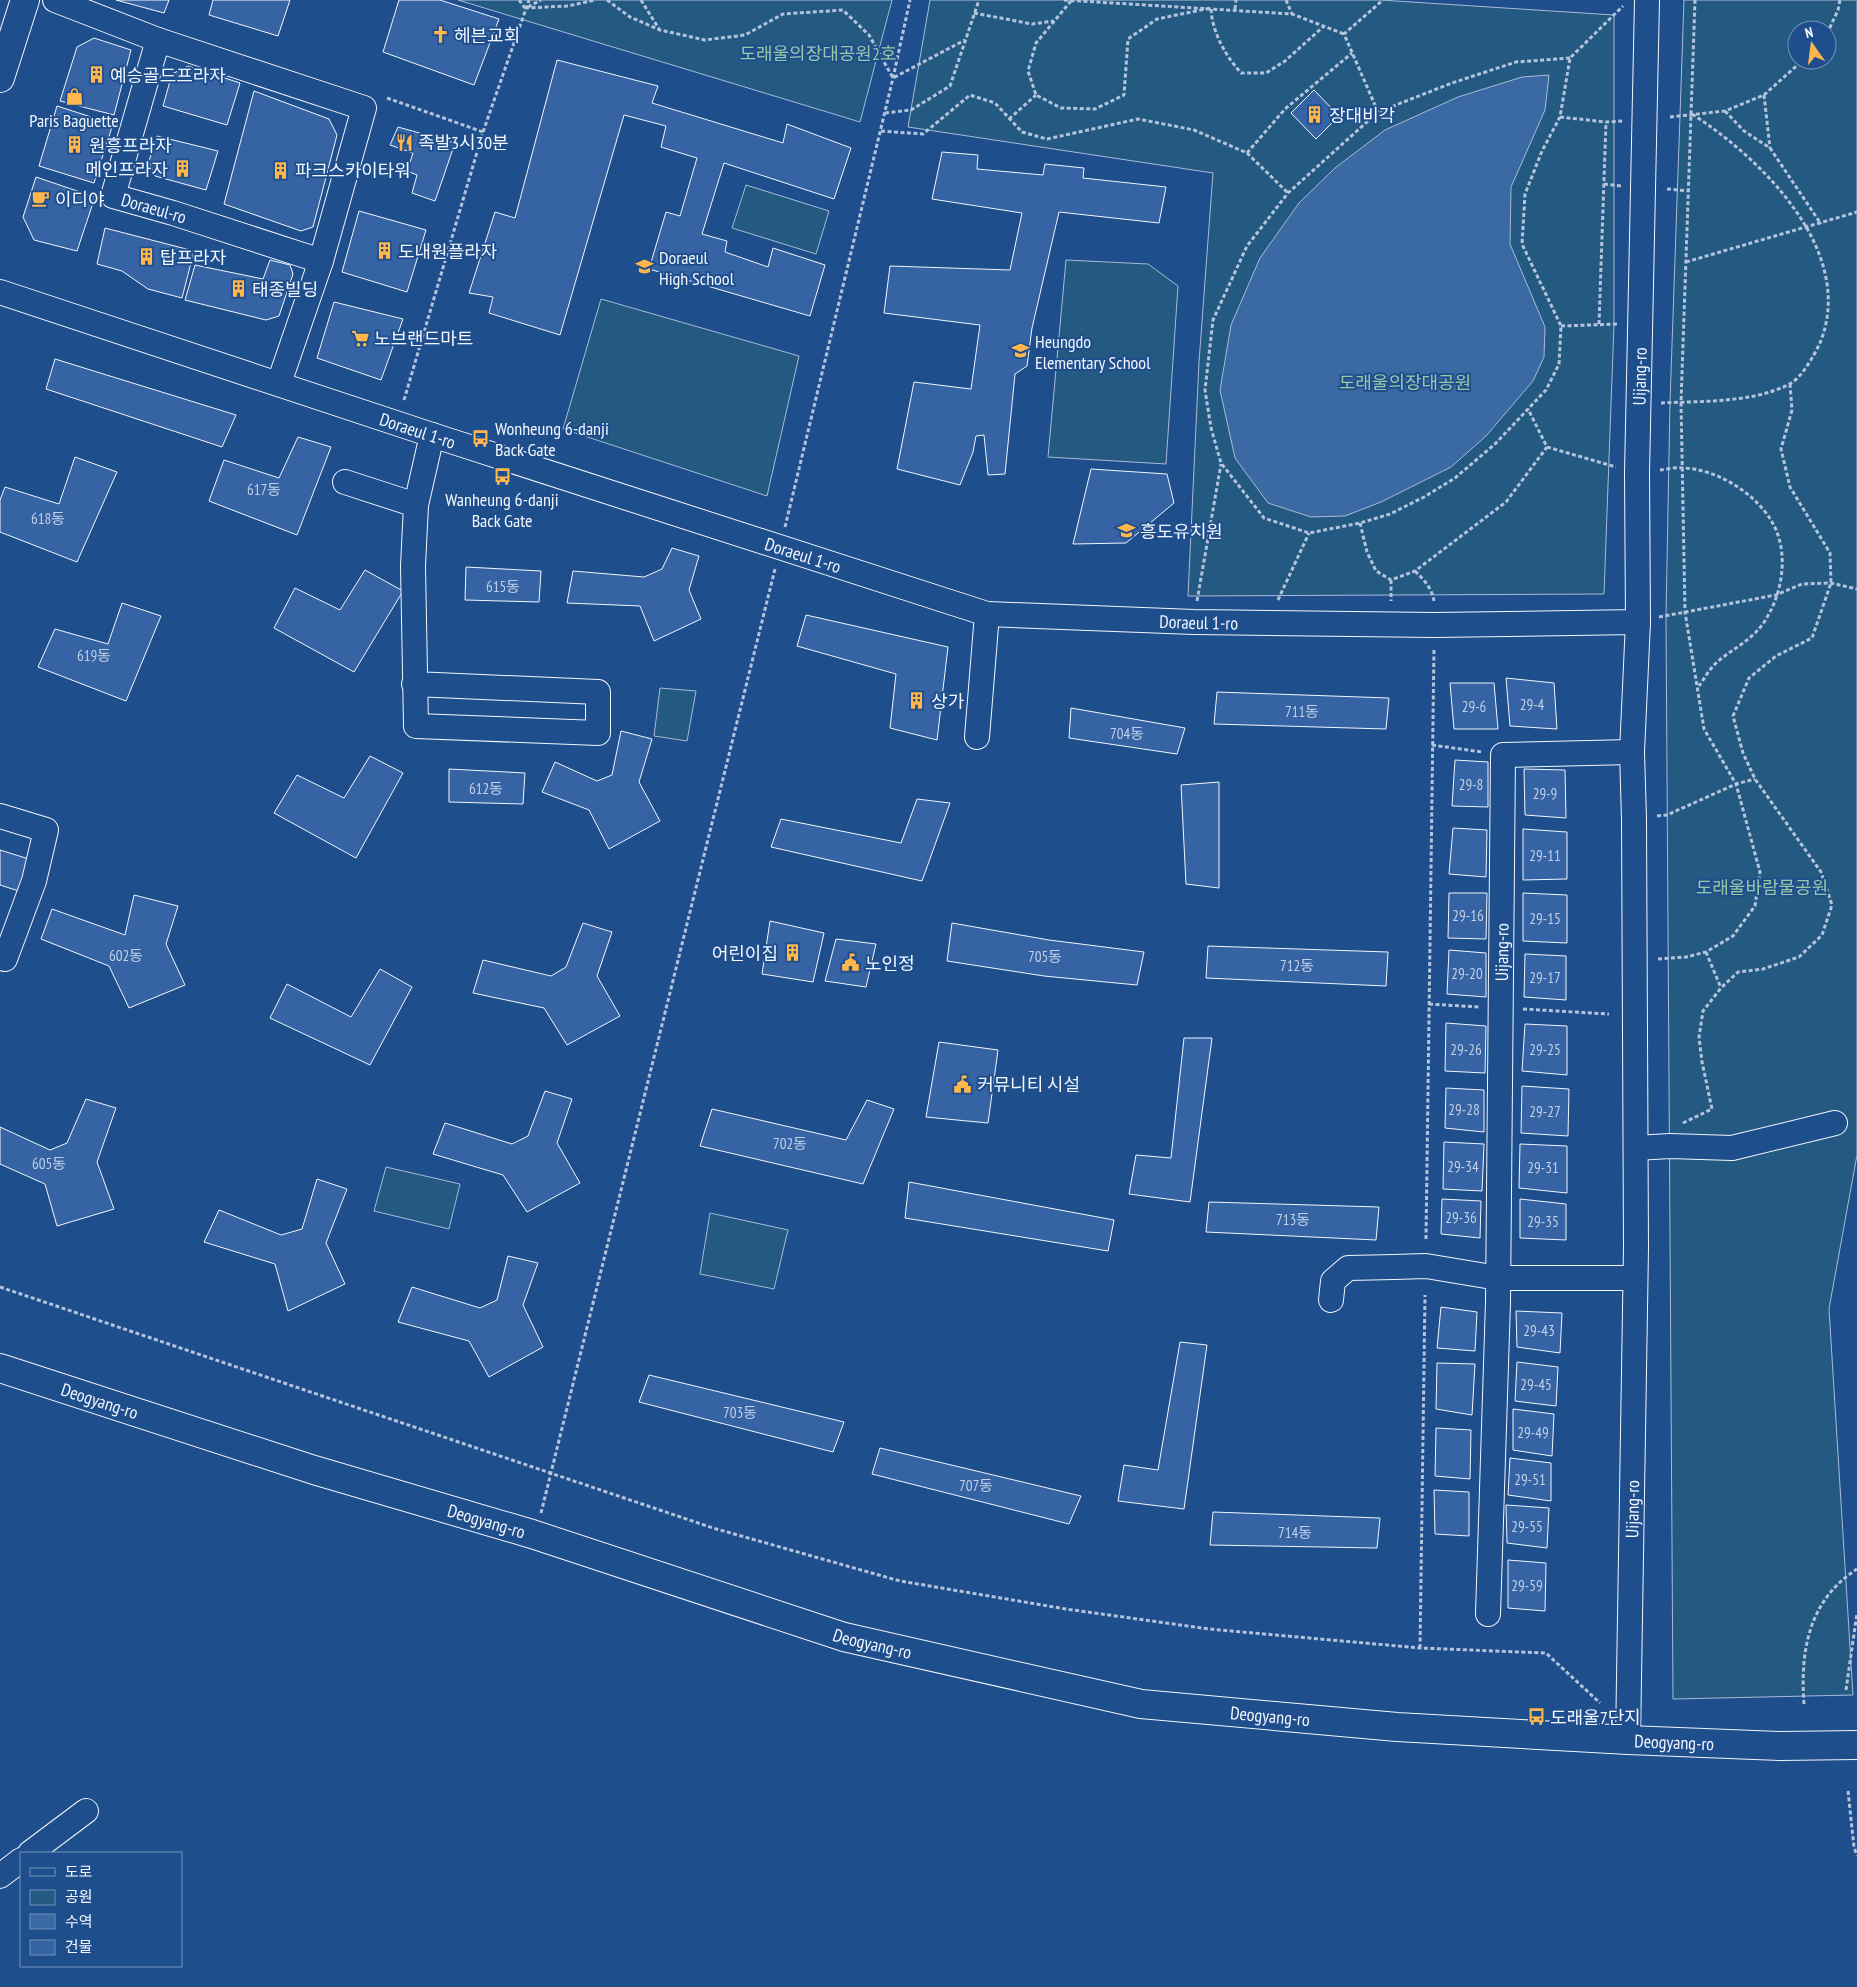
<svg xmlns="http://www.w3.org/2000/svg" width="1857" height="1987" font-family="'PT Sans Narrow','Noto Sans KR',sans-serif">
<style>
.green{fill:#245a82;stroke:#a8bbd7;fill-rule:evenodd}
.water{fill:#3b69a3;stroke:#a8bbd7}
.building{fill:#3563a3;stroke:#f2f6ff}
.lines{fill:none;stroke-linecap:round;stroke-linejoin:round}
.minor-casing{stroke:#f2f6ff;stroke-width:26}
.major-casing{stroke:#f2f6ff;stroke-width:30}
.path{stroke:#b3c4dc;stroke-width:3;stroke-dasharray:4 2.5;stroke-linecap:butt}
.minor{stroke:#1f4e8c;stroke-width:24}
.major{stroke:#1f4e8c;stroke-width:28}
.major-bridge-casing{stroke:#f2f6ff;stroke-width:30;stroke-linecap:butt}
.major-bridge{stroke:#1f4e8c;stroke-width:28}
.labels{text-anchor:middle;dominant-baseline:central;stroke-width:4;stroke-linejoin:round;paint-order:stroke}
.number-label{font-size:15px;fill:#c3d1e8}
.poi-label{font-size:18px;fill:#f2f6ff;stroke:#1f4e8c;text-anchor:start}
.park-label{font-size:18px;fill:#97c8a6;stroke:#1f4e8c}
.street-label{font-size:18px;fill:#f2f6ff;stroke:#1f4e8c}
</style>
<rect width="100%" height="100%" fill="#1f4e8c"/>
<path class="green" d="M458,0h434l-32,122z
M930,0h450l234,15v309l-10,270 -416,2 11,-234 14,-189 -305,-46z
M1684,0h173v1155l-28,154 24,386 -180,4 -7,-1083 4,-214zM1797,30h30v30h-30z
M746,185l83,26 -13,43 -84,-26z
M1066,260l82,4 30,22 -12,178 -118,-7z
M601,299l198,57 -32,140 -204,-67z
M660,688l36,3 -9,50 -33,-5z
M386,1167l74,17 -11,45 -75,-18z
M710,1213l78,17 -14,59 -74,-15z"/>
<path class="water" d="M1549,75l-4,35 -34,77 -1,57 35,83 -1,30 -11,24 -47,55 -35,31 -70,35 -36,14 -34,1 -43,-14 -33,-45 -15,-68 11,-65 29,-67 39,-55 36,-35 50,-38 73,-33 64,-20z"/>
<path class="building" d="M116,0h53l-5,13z
M213,0h77l-12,36 -69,-21z
M399,0h41l59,19 -25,66 -91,-33z
M94,38l37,12 -17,65 -54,-14 17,-54z
M557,60l101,26 -6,17 131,40 4,-19 64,24 -17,51 -110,-36 -22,71 25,7 -2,11 43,15 5,-19 52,17 -15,51 -161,-47 17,-57 14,4 17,-58 -36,-11 5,-21 -42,-11 -64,220 -71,-22 4,-16 -24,-4 26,-81 20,6z
M188,66l52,17 -13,42 -64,-19 9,-32z
M1314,90l25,26 -23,23 -25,-26z
M254,91l75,28 8,16 -24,92 -12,4 -77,-27z
M57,106l56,18 -19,59 -55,-17z
M398,127l57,16 -20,58 -23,-8 5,-18 -10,-4 6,-18 -23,-8z
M157,136l61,15 -12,39 -51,-14 -6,-15z
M942,152l36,3 -1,14 66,6 2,-11 39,4 -1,10 83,9 -7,36 -100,-11 -27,116 -5,38 -12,8 -10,100 -17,1 -4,-40 -8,1 -3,16 -13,33 -63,-16 17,-87 57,7 9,-64 -96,-12 6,-47 120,4 12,-57 -90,-14z
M36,177l59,20 -18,54 -43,-11 -11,-23z
M359,211l67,19 -19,62 -65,-20z
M105,228l89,23 -12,47 -34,-9 -26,-18 -25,-7z
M270,260l20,5 3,9 -14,42 -13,4 -81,-20 10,-35 68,14z
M334,302l69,17 -22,61 -64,-22z
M55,359l181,56 -14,32 -176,-58z
M298,437l33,10 -34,88 -88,-34 15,-41 55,18z
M75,457l42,15 -40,90 -77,-30v-32l5,-13 54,17z
M1091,469l76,5 7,29 -48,40 -53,1z
M672,548l27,8 -10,34 12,29 -47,22 -14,-35 -73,-3 6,-32 71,6 18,-8z
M466,567l75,4 -2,31 -74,-2z
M365,570l38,21 -49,81 -80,-44 21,-40 45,22z
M122,603l39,13 -35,85 -88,-34 17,-38 53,15z
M806,615l142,32 -11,93 -47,-12 6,-54 -99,-28z
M1506,678l48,5 3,46 -47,-3z
M1450,683h44l4,46h-44z
M1217,692l172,6 -3,31 -172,-5z
M1071,708l114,20 -8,26 -108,-16z
M621,731l31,8 -13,43 21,39 -51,28 -20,-39 -47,-18 13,-30 42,19 15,-6z
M370,756l33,17 -47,85 -82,-45 23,-38 47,23z
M1455,760l33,2v45l-36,-1z
M449,769l76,4 -2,31 -74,-2z
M1524,769l41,1 1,48 -41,-3z
M1219,782v106l-33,-4 -5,-99z
M917,799l33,4 -28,78 -151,-34 10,-28 120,24z
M1453,828l34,2 -1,47 -37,-3z
M1523,829l44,3v47l-44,1z
M0,850l32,10 -10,32 -22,-7z
M1449,893h38l-1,46 -38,-1z
M1523,893l44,2v48l-44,-2z
M134,895l44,11 -12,38 19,41 -56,23 -20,-42 -68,-27 11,-30 73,26z
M770,921l54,12 -11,49 -51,-8z
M583,923l29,9 -15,44 23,40 -53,29 -23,-37 -71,-15 10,-33 68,16 15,-9z
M952,923l97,17 95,12 -7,33 -93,-9 -97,-15z
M836,939l40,5 -10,43 -41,-6z
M1208,946l180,6 -2,34 -180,-8z
M1449,950l37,3v44l-39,-3z
M1525,954l41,2v44l-42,-3z
M380,969l32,18 -42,78 -100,-47 17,-34 64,33z
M1446,1023l40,3 -1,47 -40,-2z
M1525,1024l42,2v49l-45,-4z
M1184,1038h28l-22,164 -61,-8 7,-39 35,3z
M939,1042l59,8 -10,73 -62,-6z
M1522,1086l47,3 -1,47 -47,-3z
M1446,1088l38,2v42l-39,-4z
M545,1091l27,8 -15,44 23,40 -53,29 -24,-37 -70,-21 12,-31 67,21 16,-8z
M86,1099l30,9 -19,54 17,47 -57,17 -12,-42 -45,-20v-37l50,23 17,-7z
M867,1100l27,9 -31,75 -163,-38 12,-37 134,31z
M1444,1142l40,2 -2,47 -39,-2z
M1520,1144l47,2v47l-48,-5z
M317,1179l30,10 -21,54 19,41 -57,27 -13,-47 -71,-22 15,-32 62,25 21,-6z
M909,1182l205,38 -6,31 -203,-33z
M1442,1199l39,2 -1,37 -39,-4z
M1520,1199l46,5v36l-46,-2z
M1209,1202l170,5 -3,33 -170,-8z
M508,1256l30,7 -15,42 20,42 -54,30 -20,-36 -71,-19 14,-35 68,21 17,-8z
M1441,1307l36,5 -2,39 -38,-3z
M1516,1311l46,2 -2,40 -43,-6z
M1180,1342l27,3 -23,164 -66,-8 6,-36 34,5z
M1517,1362l41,5 -2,39 -41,-5z
M1437,1363l38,1 -3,51 -36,-6z
M649,1375l195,47 -11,30 -194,-50z
M1513,1409l41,5 -2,42 -39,-6z
M1436,1428l35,2 -1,49 -35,-3z
M880,1448l201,48 -12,28 -197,-50z
M1510,1458l41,5v38l-43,-6z
M1434,1490l35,2v44l-34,-2z
M1506,1505l43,3 -2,40 -40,-5z
M1213,1512l167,6 -3,30 -167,-3z
M1508,1560l38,3 -1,48 -37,-3z"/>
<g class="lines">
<defs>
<g id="minor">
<path d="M55,0l103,40 206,68 -43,153 -42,122"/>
<path id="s1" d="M158,40l-45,156 60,17 148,48"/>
<path id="s2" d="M0,292l432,143 555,179 207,8 240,3 204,-3"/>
<path d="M345,482l71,23"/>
<path d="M414,684l184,8v41l-182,-7 -3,-160 3,-61 16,-70"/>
<path d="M977,737l10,-123"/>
<path d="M0,816l46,14 -12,51 -29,78 -5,-2"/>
<path d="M1636,1148l34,-2 62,2 103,-25"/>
<path d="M1331,1300l2,-19 15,-13 46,-1 32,-1 72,12h136"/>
<path id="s3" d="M1488,1614l10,-312 5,-547 129,-3"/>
<path id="s4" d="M1628,1740l8,-492 -2,-429 -2,-67 6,-130 -1,-149 10,-473"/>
<path d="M30,1853l56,-42"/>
<path d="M0,1876l21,-16"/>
</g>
<g id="major">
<path d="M0,78l25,-78"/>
<path id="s5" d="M0,1368l314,102 218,64 312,103 297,67 256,23 231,13 152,6"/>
</g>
</defs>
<use href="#minor" class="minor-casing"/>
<use href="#major" class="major-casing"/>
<path class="path" d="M519,0l6,8
M607,0l23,17 30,13 45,10 40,-5 38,-21 60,-4 26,25 24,43 72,-38
M641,0l18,29
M1064,0l228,14 52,20
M1286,0l6,14
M1071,1l-35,42 -8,28 8,24 25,13 34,1 29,-14 4,-56 29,-20 54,-11c1,24 14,47 30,65h25l19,-12 39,-35
M528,7l13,-7
M525,8l43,-2 27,-6
M1235,9l1,-9
M974,13l58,11 22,-3
M1827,34l11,-24 2,-10
M1570,58l-54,4 -64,21 -74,29 -90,81 -41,53 -34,74 -8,70 6,38 10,35 43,55 45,15 51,-10 30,-9 34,-17 31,-19 40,-34 51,-54 13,-26 2,-38 -39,-82 3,-50 17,-43 18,-34 10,-59 53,-52
M1764,95l6,53
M387,98l96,34
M1725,111l19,20 26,17 51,76
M1378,112l-34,-78 39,-34
M885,113l26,-3 39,-24 29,-86
M1560,117l46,5 17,-1
M1670,117l55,-6 39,-16 39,-35
M1009,119l27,-24
M881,131l42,3 47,-39 25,8 27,29 25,7 91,-20 56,11 53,23 41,40
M1247,153l38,-44 67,-56
M1604,184l17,2
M1667,189l22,2
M1686,262l171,-50
M1599,324l7,-202
M1561,326l57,-2
M404,400l79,-268 46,-132
M1661,403c42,-2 89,0 127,-18 14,-7 25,-28 32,-42 37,-91 -58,-184 -128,-229
M1547,447l69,20
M1660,470c7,-1 16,-3 23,-2 37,1 83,31 95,67 9,27 3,60 -12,84 -12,21 -35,30 -51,45 -6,6 -11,15 -16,22
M1360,523l7,29 9,19 15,9 24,-9 91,-69 41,-55 -19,-38
M785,527l108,-449 17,-78
M1415,571c9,9 17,17 19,30
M1391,580v21
M1278,600l31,-67
M1197,601l24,-137
M1659,617l117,-22 26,-11 29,-1 26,6
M1432,745l50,7
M1657,816l10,-1 69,-31 19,-5
M1706,952l15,36
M1658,959l28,-2 20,-5 27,-16 22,-30 5,-34 -24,-88 -32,-55 -19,-117 -4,-210 14,-402
M1429,1004l50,3
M1523,1009l86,5
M1683,1123l29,-14 -10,-47 -3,-25 4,-26 18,-23 17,-16 25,-3 36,-12 23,-22 10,-30 -11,-33 -66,-93 -12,-26 -10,-37 16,-38 27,-22 36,-18 19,-55 -1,-30 -40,-66 -9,-38 11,-39 -2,-26
M1426,1239l8,-591
M0,1287l713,241 187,53 166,28 143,20 211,19 126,5 54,50
M541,1513l234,-944
M1420,1648l5,-353
M1846,1690l11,-77
M1804,1704c-4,-54 5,-104 53,-135
M1848,1791l6,56 3,9"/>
<use href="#minor" class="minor"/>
<use href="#major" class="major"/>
<defs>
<path id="major-bridge" d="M1780,1746l77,-1"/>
</defs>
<use href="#major-bridge" class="major-bridge-casing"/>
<use href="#major-bridge" class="major-bridge"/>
</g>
<defs>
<symbol id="church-bare" viewBox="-9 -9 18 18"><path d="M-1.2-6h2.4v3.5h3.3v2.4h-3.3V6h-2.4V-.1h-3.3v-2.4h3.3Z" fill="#ffb74d" stroke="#1f4e8c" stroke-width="2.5" paint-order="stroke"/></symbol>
<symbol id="building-bare" viewBox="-9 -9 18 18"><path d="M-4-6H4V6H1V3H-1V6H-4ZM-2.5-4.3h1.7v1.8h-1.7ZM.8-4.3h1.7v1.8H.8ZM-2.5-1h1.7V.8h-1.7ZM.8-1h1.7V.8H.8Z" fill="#ffb74d" stroke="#1f4e8c" stroke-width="2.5" paint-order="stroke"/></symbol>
<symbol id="shop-bare" viewBox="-9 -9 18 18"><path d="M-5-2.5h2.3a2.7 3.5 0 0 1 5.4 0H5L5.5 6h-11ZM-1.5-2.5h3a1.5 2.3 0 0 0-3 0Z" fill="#ffb74d" stroke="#1f4e8c" stroke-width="2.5" paint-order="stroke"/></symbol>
<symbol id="restaurant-bare" viewBox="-9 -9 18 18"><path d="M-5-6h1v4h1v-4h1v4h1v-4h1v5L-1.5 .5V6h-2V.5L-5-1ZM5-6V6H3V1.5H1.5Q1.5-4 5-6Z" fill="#ffb74d" stroke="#1f4e8c" stroke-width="2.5" paint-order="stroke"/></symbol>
<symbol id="cafe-bare" viewBox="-9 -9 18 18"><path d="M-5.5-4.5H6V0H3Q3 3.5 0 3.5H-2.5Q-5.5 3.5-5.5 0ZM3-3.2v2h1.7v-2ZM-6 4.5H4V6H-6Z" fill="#ffb74d" stroke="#1f4e8c" stroke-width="2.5" paint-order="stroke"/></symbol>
<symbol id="school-bare" viewBox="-9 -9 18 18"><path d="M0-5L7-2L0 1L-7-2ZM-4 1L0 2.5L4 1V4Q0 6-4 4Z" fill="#ffb74d" stroke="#1f4e8c" stroke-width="2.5" paint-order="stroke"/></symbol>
<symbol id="supermarket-bare" viewBox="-9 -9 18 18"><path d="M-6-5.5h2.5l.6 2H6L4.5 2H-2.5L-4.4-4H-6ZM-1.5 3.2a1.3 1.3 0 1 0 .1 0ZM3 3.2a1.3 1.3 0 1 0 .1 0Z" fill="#ffb74d" stroke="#1f4e8c" stroke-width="2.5" paint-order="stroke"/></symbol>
<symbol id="bus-bare" viewBox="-9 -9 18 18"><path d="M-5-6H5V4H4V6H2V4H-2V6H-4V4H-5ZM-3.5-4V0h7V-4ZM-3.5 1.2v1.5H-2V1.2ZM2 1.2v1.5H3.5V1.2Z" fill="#ffb74d" stroke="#1f4e8c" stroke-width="2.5" paint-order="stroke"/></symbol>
<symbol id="civic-bare" viewBox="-9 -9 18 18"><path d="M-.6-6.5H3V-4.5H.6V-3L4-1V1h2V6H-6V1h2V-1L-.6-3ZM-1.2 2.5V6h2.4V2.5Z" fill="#ffb74d" stroke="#1f4e8c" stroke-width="2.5" paint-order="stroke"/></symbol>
</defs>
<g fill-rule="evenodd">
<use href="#church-bare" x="428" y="22" width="25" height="25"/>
<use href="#building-bare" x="84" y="62" width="25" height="25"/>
<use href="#shop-bare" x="62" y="84" width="25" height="25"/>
<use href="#building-bare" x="1302" y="102" width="25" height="25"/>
<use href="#restaurant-bare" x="392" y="130" width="25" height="25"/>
<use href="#building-bare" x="62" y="132" width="25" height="25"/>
<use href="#building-bare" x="170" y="156" width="25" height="25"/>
<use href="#building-bare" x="268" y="158" width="25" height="25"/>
<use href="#cafe-bare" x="28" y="186" width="25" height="25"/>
<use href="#building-bare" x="372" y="238" width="25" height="25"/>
<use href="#building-bare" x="134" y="244" width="25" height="25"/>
<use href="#school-bare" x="632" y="254" width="25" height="25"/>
<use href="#building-bare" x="226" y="276" width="25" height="25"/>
<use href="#supermarket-bare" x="348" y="326" width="25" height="25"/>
<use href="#school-bare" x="1008" y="338" width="25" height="25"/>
<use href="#bus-bare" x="468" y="426" width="25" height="25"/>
<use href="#bus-bare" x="490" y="464" width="25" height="25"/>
<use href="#school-bare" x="1114" y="518" width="25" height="25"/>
<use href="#building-bare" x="904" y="688" width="25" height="25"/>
<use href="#building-bare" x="780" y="940" width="25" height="25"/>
<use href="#civic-bare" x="838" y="950" width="25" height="25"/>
<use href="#civic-bare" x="950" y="1072" width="25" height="25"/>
<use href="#bus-bare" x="1524" y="1704" width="25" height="25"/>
</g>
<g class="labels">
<g class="number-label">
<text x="264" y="489">617동</text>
<text x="48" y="518">618동</text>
<text x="503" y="586">615동</text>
<text x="94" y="655">619동</text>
<text x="1532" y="704">29-4</text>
<text x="1474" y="706">29-6</text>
<text x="1302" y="711">711동</text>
<text x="1127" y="733">704동</text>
<text x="1471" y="784">29-8</text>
<text x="486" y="788">612동</text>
<text x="1545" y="793">29-9</text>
<text x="1545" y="855">29-11</text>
<text x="1468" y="915">29-16</text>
<text x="1545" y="918">29-15</text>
<text x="126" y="955">602동</text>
<text x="1045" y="956">705동</text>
<text x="1297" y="965">712동</text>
<text x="1467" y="973">29-20</text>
<text x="1545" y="977">29-17</text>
<text x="1466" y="1049">29-26</text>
<text x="1545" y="1049">29-25</text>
<text x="1464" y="1109">29-28</text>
<text x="1545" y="1111">29-27</text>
<text x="790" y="1143">702동</text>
<text x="49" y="1163">605동</text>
<text x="1463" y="1166">29-34</text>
<text x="1543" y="1167">29-31</text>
<text x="1461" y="1217">29-36</text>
<text x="1293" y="1219">713동</text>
<text x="1543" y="1221">29-35</text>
<text x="1539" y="1330">29-43</text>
<text x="1536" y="1384">29-45</text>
<text x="740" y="1412">703동</text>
<text x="1533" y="1432">29-49</text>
<text x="1530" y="1479">29-51</text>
<text x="976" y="1485">707동</text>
<text x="1527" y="1526">29-55</text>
<text x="1295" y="1532">714동</text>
<text x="1527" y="1585">29-59</text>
</g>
<g class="poi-label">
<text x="454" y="35">헤븐교회</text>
<text x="110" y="75">예승골드프라자</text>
<text x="1329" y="115">장대비각</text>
<text x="74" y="120" text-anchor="middle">Paris Baguette</text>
<text x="418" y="142">족발3시30분</text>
<text x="89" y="145">원흥프라자</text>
<text x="168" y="169" text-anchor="end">메인프라자</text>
<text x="295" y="170">파크스카이타워</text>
<text x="55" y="199">이디야</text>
<text x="398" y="251">도내원플라자</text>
<text x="160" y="257">탑프라자</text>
<text x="659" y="257">Doraeul<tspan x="659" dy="21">High School</tspan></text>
<text x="252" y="289">태종빌딩</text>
<text x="374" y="338">노브랜드마트</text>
<text x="1035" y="341">Heungdo<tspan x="1035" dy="21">Elementary School</tspan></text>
<text x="495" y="428">Wonheung 6-danji<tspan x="495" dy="21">Back Gate</tspan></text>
<text x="502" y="499" text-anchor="middle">Wanheung 6-danji<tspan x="502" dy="21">Back Gate</tspan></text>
<text x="1140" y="531">흥도유치원</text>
<text x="931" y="701">상가</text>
<text x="778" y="953" text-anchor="end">어린이집</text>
<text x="865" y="963">노인정</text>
<text x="977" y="1084">커뮤니티 시설</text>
<text x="1550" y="1717">도래울7단지</text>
</g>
<g class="park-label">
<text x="818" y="53">도래울의장대공원2호</text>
<text x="1405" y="382">도래울의장대공원</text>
<text x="1762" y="887">도래울바람물공원</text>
</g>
<g class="street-label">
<text stroke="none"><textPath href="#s1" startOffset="205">Doraeul-ro</textPath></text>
<text stroke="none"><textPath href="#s4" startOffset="1364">Uijang-ro</textPath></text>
<text stroke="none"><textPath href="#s2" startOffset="440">Doraeul 1-ro</textPath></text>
<text stroke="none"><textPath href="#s2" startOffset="845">Doraeul 1-ro</textPath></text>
<text stroke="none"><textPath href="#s2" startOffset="1250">Doraeul 1-ro</textPath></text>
<text stroke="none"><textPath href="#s3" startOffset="662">Uijang-ro</textPath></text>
<text stroke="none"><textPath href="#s5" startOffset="105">Deogyang-ro</textPath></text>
<text stroke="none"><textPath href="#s4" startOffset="231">Uijang-ro</textPath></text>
<text stroke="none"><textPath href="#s5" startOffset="510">Deogyang-ro</textPath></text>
<text stroke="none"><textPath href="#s5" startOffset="915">Deogyang-ro</textPath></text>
<text stroke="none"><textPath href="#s5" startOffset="1320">Deogyang-ro</textPath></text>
<text stroke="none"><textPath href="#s5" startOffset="1725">Deogyang-ro</textPath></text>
</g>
</g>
<rect x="20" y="1852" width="162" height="115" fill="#1f4e8c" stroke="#7391ba"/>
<rect x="30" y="1868" width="25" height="8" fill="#1f4e8c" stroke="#7391ba"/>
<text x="65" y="1877" font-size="15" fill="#f2f6ff">도로</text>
<rect x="30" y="1890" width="25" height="15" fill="#245a82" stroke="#7391ba"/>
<text x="65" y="1902" font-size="15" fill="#f2f6ff">공원</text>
<rect x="30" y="1914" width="25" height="15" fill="#3b69a3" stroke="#7391ba"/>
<text x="65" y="1927" font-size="15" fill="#f2f6ff">수역</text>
<rect x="30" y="1940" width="25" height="15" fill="#3563a3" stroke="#7391ba"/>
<text x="65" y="1952" font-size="15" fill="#f2f6ff">건물</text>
<g transform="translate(1812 45) rotate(346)"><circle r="24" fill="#1f4e8c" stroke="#7391ba"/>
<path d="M0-4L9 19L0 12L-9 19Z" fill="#ffb74d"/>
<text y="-8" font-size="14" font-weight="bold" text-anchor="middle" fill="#f2f6ff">N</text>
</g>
</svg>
